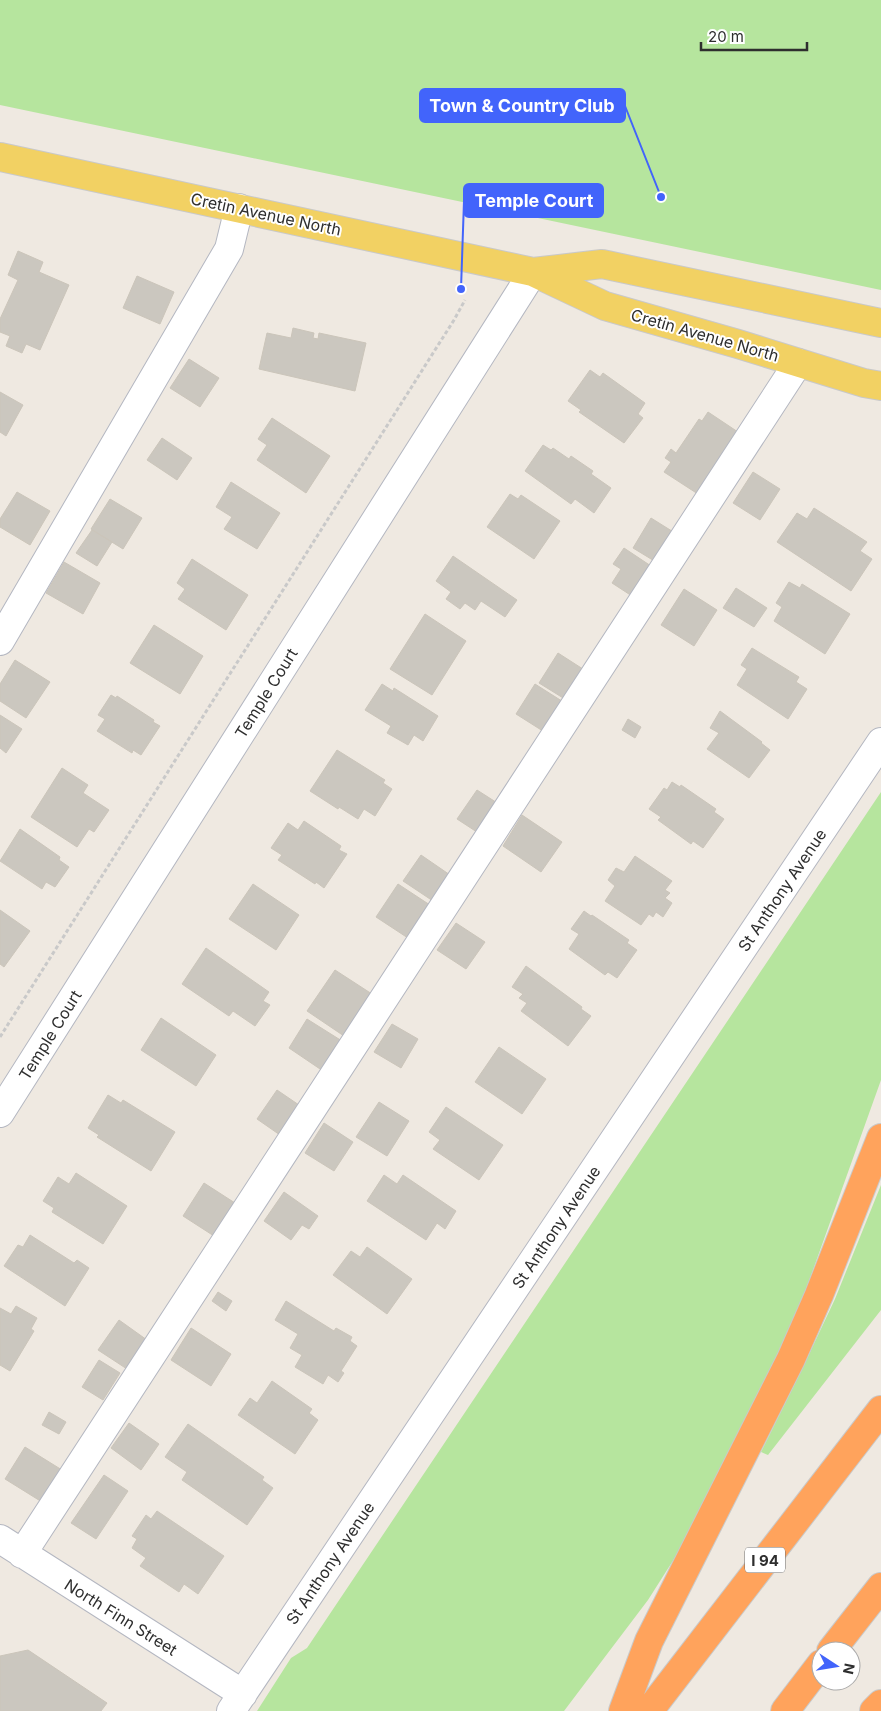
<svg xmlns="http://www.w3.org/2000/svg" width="881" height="1711" font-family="Inter,sans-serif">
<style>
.green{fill:#b6e59e}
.building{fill:#cbc7bf;stroke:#cbc5ba}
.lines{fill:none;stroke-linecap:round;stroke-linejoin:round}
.minor-casing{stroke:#b4b7c1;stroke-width:30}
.major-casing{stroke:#c9c9c9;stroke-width:30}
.highway-casing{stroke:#c9c9c9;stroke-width:30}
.path{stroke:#c9c9c9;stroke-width:3;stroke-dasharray:4 2.5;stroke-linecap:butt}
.minor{stroke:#fff;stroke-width:28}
.major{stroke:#f2d163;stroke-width:28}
.highway{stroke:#ffa35c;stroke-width:28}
.labels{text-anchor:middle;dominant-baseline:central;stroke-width:4;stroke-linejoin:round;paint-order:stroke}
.shield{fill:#fff;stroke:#6d6d6d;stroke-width:1}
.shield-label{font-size:15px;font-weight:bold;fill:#2e2e2e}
.street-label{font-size:16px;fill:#2e2e2e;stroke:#fff}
.leader{fill:none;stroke:#4264fb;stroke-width:2}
.callout-dot{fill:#4264fb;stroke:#fff;stroke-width:2}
.callout{fill:#4264fb;stroke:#4264fb;stroke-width:2}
.callout-label{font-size:18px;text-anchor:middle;font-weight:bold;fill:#fff}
</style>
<rect width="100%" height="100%" fill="#efe9e1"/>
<path class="green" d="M0,0h881v290l-881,-185z
M881,792v288l-77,215 -26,63 -97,190 -33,52 -84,111h-307l34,-53 16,-10z
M881,1185v125l-113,145 -7,-3 42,-85 32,-68z"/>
<path class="building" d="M18,251l25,11 -4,10 30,13 -29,65 -14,-6 -4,9 -16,-7 4,-10 -10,-4v-13l18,-39 -10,-5z
M137,276l37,16 -14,32 -37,-16z
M293,328l21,5 -1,5 5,1 1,-6 47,10 -11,48 -96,-22 8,-36 24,5z
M189,359l30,19 -19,29 -30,-19z
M590,370l10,7 3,-4 42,30 -7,11 5,4 -19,25 -45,-31 2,-2 -13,-9z
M0,392l23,13 -17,31 -6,-4z
M708,412l30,20 -37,64 -37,-24 7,-10 -6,-4 6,-9 5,4 23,-34 3,2z
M272,418l58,38 -24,37 -49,-33 10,-15 -9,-6z
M162,438l30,20 -15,22 -30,-20z
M543,445l8,5 2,-2 16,11 2,-3 22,15 -2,3 20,14 -17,25 -19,-14 -4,5 -46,-33z
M753,472l27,17 -20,31 -27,-17z
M231,482l49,31 -23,36 -33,-20 8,-12 -16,-10z
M17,492l33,19 -20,34 -30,-18v-8z
M510,494l8,5 3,-4 39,26 -26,38 -47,-32z
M110,499l32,19 -19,31 -32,-20z
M814,508l53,34 -7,9 12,8 -21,32 -74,-49 20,-29 10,6z
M651,518l24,15 -19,29 -23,-14z
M92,530l20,12 -15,24 -21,-13z
M624,548l30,20 -19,30 -23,-15 9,-14 -8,-5z
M453,556l64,44 -12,17 -24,-16 -6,9 -10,-7 -5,6 -14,-10 5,-7 -15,-11z
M192,559l56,36 -22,35 -48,-31 7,-10 -8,-6z
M64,562l36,21 -17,31 -37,-21z
M789,582l11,6 2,-4 48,30 -25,40 -51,-33 8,-14 -6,-4z
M736,588l31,20 -13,19 -31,-19z
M684,589l33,21 -23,36 -33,-21z
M425,614l41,27 -34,54 -42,-26z
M154,625l49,31 -23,38 -50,-31z
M752,648l47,29 -3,5 11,7 -19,30 -51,-34 10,-16 -6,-4z
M558,653l28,18 -18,30 -29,-18z
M15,660l35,22 -24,36 -26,-17v-17z
M382,684l11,7 1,-3 44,28 -15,25 -9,-6 -6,10 -21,-12 4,-7 -26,-16z
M535,684l30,19 -19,30 -30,-19z
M111,695l5,3 1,-2 37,24 -1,2 7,4 -19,29 -8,-5 -1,3 -35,-22 8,-12 -7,-4z
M720,711l42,31 -1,1 9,7 -21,28 -42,-29 12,-16 -9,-5z
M0,715l22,14 -16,24 -6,-5z
M628,719l13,8 -6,11 -13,-8z
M337,750l48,30 -2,3 9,6 -17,27 -11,-7 -6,10 -19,-12 -1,2 -28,-18z
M62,768l26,17 -5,8 26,17 -15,22 -5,-3 -12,18 -46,-30z
M672,782l8,5 1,-2 35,24 -2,3 10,7 -21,29 -10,-7 -2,3 -33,-24 3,-3 -12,-8 15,-21 3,2z
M477,790l25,16 -19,30 -26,-17z
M522,815l40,27 -21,30 -38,-26z
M304,821l37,25 -2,4 8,4 -23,34 -8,-6 -1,2 -37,-24 4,-5 -11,-7 17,-25 10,7z
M20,829l40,28 -1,3 10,7 -14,20 -9,-5 -4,7 -42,-28z
M421,855l32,22 -17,26 -33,-22z
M635,856l37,25 -7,9 5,3 -5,5 7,5 -9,14 -7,-5 -3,5 -4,-3 -8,11 -36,-24 10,-15 -7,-6 8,-12 8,4z
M253,884l46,31 -23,35 -47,-31z
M398,884l35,23 -22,33 -35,-23z
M0,910l30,21 -26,36 -4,-3z
M584,911l7,5 1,-1 37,25 -2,3 10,7 -20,28 -9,-6 -3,3 -36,-26 10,-15 -8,-5z
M456,923l29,19 -19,27 -29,-19z
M206,948l63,44 -6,9 7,4 -15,21 -22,-15 -4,5 -47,-32z
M526,966l56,41 -1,2 10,7 -23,30 -47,-35 6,-8 -8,-5 4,-4 -11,-7z
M335,970l37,24 -28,42 -37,-25z
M161,1018l55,37 -20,31 -55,-36z
M307,1019l35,22 -19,30 -34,-23z
M392,1024l26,15 -17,29 -27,-16z
M499,1047l47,32 -24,35 -47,-32z
M277,1090l22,15 -19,30 -23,-16z
M108,1095l13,8 2,-3 52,32 -24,39 -54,-34 2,-2 -11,-7z
M379,1102l30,19 -22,35 -31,-19z
M446,1107l57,38 -24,35 -46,-31 7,-9 -11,-8z
M324,1123l29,19 -19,29 -29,-18z
M76,1173l51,33 -24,38 -51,-32 2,-4 -11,-7 15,-24 11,7z
M384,1175l13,9 6,-9 53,36 -11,18 -8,-6 -11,17 -59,-39z
M204,1183l31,20 -21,33 -31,-20z
M284,1192l34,24 -9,13 -7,-4 -11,15 -27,-19z
M30,1235l44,28 3,-3 12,8 -24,38 -61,-40 14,-21 5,2z
M367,1247l45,32 -25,35 -54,-39 18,-24 9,6z
M218,1292l14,9 -6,10 -14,-10z
M286,1301l48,30 2,-3 16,9 -2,4 7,5 -16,25 3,2 -6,9 -10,-7 -5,9 -28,-17 7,-12 -12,-7 8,-14 -23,-14z
M16,1306l21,12 -6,11 3,2 -24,40 -10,-6v-57l11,6z
M119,1320l28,20 -20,29 -29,-19z
M191,1328l40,26 -20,32 -40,-26z
M99,1360l21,13 -17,27 -21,-13z
M272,1381l40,28 -3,4 9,7 -23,34 -57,-39 12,-17 7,5z
M49,1412l17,10 -7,12 -17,-9z
M129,1423l30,21 -18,26 -30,-22z
M188,1424l76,53 -2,3 11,8 -26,37 -65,-45 5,-8 -22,-15z
M25,1447l37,23 -20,32 -37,-23z
M104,1475l24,16 -32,48 -25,-16z
M157,1511l67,45 -26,38 -14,-10 -5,8 -39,-26 6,-8 -14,-10 5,-9 -5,-3 14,-21 5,4z
M28,1650l79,53 -6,8h-101v-55z"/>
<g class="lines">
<defs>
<path id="minor" d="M0,641l229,-392 10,-41
M0,1113l533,-841
M0,1539l243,155
M22,1554l776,-1191
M231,1711l650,-969"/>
<path id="major" d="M0,157l533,115 72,34 133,38 126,39 17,3
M533,272l69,-8 279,59"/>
<path id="highway" d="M831,1651l50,-64
M623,1711l26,-70 142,-282 28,-64 62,-157
M649,1711l232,-301
M785,1711l36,-47
M874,1711l7,-7"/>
</defs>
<use href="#minor" class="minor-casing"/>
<use href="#major" class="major-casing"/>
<use href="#highway" class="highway-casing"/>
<path class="path" d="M0,1037l454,-717 11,-20"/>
<use href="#minor" class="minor"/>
<use href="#major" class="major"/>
<use href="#highway" class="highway"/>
</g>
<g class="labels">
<rect class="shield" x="745" y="1547.5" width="40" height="25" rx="4"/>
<g class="shield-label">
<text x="765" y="1560">I 94</text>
</g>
<g class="street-label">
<text transform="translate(266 214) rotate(12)">Cretin Avenue North</text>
<text transform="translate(705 335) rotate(16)">Cretin Avenue North</text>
<text transform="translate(266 693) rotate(-58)">Temple Court</text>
<text transform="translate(782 890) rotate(-56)">St Anthony Avenue</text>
<text transform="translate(50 1035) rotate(-58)">Temple Court</text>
<text transform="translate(556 1227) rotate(-56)">St Anthony Avenue</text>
<text transform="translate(330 1563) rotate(-56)">St Anthony Avenue</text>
<text transform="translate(121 1617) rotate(32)">North Finn Street</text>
</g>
</g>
<path class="leader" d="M661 197L625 106M461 289L464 201"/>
<g class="callout-dot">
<circle cx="661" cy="197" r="5"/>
<circle cx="461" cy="289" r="5"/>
</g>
<g class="callout">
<rect x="420" y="89" width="205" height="33" rx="5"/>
<rect x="464" y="184" width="139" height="33" rx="5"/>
</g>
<g class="callout-label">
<text x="522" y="112">Town &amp; Country Club</text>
<text x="534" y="207">Temple Court</text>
</g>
<g transform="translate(836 1666) rotate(102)"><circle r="24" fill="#ffffff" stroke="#ababab"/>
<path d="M0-4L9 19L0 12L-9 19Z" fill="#4264fb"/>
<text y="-8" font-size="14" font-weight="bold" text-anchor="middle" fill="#2e2e2e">N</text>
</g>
<path d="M701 42v8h106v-8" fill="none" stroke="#2e2e2e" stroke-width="2.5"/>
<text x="708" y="42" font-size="15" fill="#2e2e2e" stroke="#ffffff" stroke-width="4" paint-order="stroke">20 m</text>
</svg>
